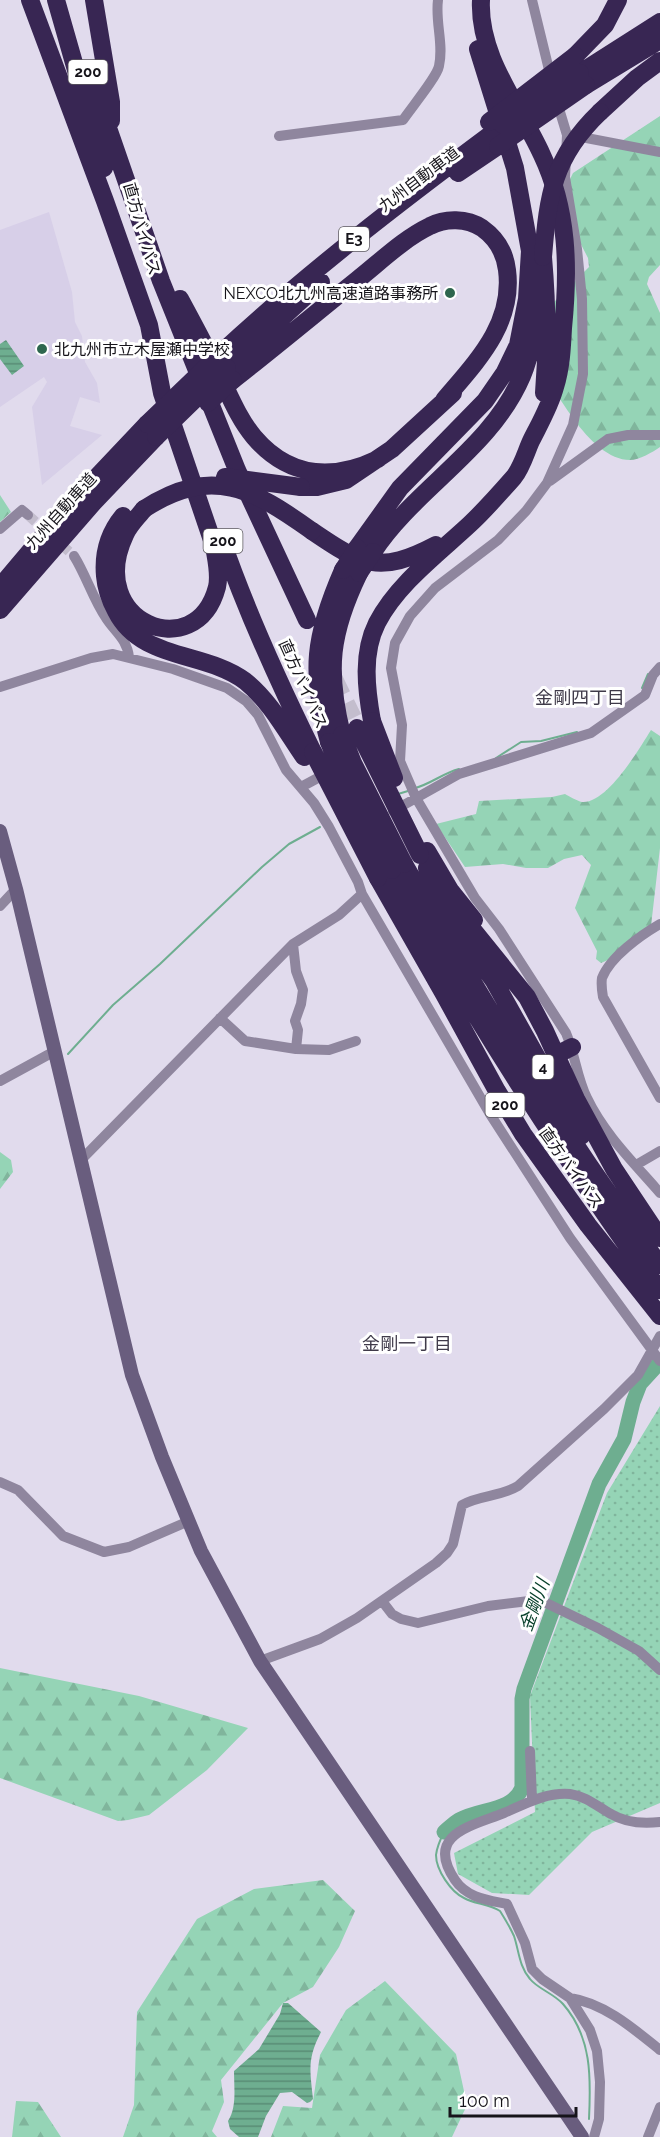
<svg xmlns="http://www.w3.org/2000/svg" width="660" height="2137" font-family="Raleway,'Noto Sans JP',sans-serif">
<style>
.built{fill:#d7cfe8}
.grass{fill:url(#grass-dots)}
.forest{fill:url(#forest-firs)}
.water{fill:url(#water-rules)}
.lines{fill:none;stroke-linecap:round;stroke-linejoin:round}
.stream{stroke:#6eae90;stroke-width:2}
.river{stroke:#6eae90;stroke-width:15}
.street-tunnel{stroke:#c3bdcd;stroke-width:10;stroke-dasharray:10 5;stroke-linecap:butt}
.highway-tunnel{stroke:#c3bdcd;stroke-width:18;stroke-dasharray:18 9;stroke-linecap:butt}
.street{stroke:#8f869e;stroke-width:10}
.secondary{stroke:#695d7e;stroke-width:14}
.highway{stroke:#382653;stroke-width:18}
.highway-bridge{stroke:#382653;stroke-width:18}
.poi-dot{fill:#2e664e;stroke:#fff;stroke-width:2}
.labels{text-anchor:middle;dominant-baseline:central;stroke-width:6;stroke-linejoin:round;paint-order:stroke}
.shield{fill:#fff;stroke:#5c5a5f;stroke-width:1.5}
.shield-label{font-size:15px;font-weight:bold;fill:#16141a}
.street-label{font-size:16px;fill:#16141a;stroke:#fff}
.poi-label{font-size:16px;fill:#16141a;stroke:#fff;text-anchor:end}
.neighbourhood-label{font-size:18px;fill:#3f3a49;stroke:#fff}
.water-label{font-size:18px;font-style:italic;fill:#09412c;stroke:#fff}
</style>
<defs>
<pattern id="grass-dots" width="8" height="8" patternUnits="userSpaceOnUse" patternTransform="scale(1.5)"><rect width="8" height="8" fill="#95d4b6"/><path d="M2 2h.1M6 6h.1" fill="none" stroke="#80b59c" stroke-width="1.8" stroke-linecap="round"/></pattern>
<pattern id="forest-firs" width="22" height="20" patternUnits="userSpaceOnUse" patternTransform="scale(1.5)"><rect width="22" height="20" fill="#95d4b6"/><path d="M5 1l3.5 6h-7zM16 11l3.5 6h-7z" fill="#80b59c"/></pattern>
<pattern id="water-rules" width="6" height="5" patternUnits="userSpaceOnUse" patternTransform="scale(1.5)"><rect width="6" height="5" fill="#6eae90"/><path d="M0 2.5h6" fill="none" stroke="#598c75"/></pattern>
</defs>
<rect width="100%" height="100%" fill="#e1dbed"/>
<path class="built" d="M49,212l23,80 3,30 7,14 3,26 12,21 3,20 -20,-6 -10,29 32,9 -60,50 -10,-78 15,-25 -3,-5 -44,30v-177z"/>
<path class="grass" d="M660,1406v397l-68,29 -63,63 -37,-2 -34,-19 -4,-21 81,-41 -5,-116 77,-203z"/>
<path class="forest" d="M660,116v149l-11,12 -2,7 13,29v134c-7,5 -21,13 -30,13 -41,0 -78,-75 -96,-106l17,-49 38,-38 -1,-9 -20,-39 -7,-21 12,-25z
M0,495l11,17 -11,10z
M651,730l9,6v112l-9,78 -43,34 -7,3 -5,-4 1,-8 -22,-43 16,-43 -9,-10 -18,4 -16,9h-22l-23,-4 -38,3 -29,-43 40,-10 3,-13 73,-4 13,-3c4,2 12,7 17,8 25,2 57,-53 69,-72z
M0,1152l11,8 2,12 -13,17z
M0,1668l139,28 109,32 -41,42 -58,45 -21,5 -10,1 -118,-43z
M323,1880l32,31 -16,36 -26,40 -30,16 -62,77 3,22 -12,29 5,6h-94l11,-32 3,-93 60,-93 57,-30z
M385,1981l71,73 11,51 -15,32h-181l12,-31 29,2 8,-53 26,-45z
M16,2101l22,1 23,35h-49z"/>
<path class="water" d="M6,340l18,26 -12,9 -12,-16v-15z
M283,2003h5l33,29c-14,27 -11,38 -8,67l-3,3 -3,1 -15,-11 -12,1 -14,23 -8,21h-19l-9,-8 -2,-8c9,-14 6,-33 6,-50l25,-22 21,-35z"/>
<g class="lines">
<path class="stream" d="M642,688l6,-14
M496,758l25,-16 20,-1 36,-9
M415,788c16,-4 28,-15 44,-19
M398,794l10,-3
M68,1054l45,-49 47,-41 102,-97 27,-23 31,-17
M444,1832c-4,8 -7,14 -8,23 0,15 15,37 28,43 11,6 25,6 36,13 5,8 10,16 14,25 5,15 5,30 16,43 8,10 23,14 33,25 29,33 28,74 26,115"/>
<path class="river" d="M444,1832c5,-4 10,-9 15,-12 21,-12 53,-8 63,-32v-89l2,-10 75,-205 25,-45 9,-37 7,-18 20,-22"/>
<path class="street-tunnel" d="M28,515l46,41"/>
<path class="highway-tunnel" d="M334,679l19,39"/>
<path class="street" d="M532,0l19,78
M557,102l10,33 -2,42 12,72 5,50 1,75 -10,51 -26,58 -21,28 -28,29 -63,48 -25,28 -15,27 -4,25 11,57 -2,36 16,37 59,100 24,31 67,104c9,21 11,45 21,65 17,36 48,66 73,95
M279,136l124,-16c8,-12 34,-43 36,-54 5,-22 -4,-44 -1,-66
M576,136l84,16
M550,481l58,-42 20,-4h32
M0,529l22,-19 6,5
M74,556c12,19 19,43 32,62 9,14 21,21 23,39
M0,687l91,-29 22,-4 60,15 54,19 19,13 12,14 28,55 28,33 15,24 29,55 4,12 128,220 80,124 90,123
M301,787l28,-15
M393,811l66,-37 132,-41 54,-38 8,-20 7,-8
M0,906l16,-17
M660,924c-19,11 -50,33 -58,54 -1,6 0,13 1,19l57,101
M220,1018l25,23 51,8 2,-19 -3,-9 6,-17 2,-14 -7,-19 -3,-27
M296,1049l33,1 27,-9
M0,1081l55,-30
M81,1160l212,-216 46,-29 23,-21
M636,1165l24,-14
M0,1482l18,8 45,46 41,16 25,-5 60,-26
M382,1601l10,13 9,5 17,4 70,-17 41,-5h13l56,27 41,23 21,19
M260,1661l60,-22 37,-21 79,-55 11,-10 6,-9 9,-39c17,-10 38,-8 56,-19l86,-77 34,-34 22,-39
M530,1751l2,48
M570,1998c34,5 64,31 90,52
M594,2137l5,-18 1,-37 -3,-31 -7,-21 -20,-32 -28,-19 -10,-10 -7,-26 -18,-39c-19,-4 -40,-6 -52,-24 -31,-46 17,-54 49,-67 21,-9 42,-21 66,-19 16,2 28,13 41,20 15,9 32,10 49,8
M648,2137l12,-30"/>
<path class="secondary" d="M0,831l16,58 116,486 30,82 39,94 59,110 322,476"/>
<path class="highway" d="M30,0l75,201 44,124 13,68 52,153c2,13 6,28 3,41 -21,80 -133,35 -92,-52 4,-10 13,-18 19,-26
M56,0l48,168
M94,0l17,102v19
M575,56l30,-31 13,-25
M580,73l80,-51
M90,76l71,205 76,189 70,150
M586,85l74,-45
M600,112l37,-34 23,-17
M458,173l40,-27
M543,257c4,46 5,90 1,136
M180,299c13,24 26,48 38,73 11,22 20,46 36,65 34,40 78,44 124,22
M220,354c86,-80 180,-152 274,-222
M227,368l94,-86
M233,380c42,-33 83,-67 124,-100 23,-18 46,-41 73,-54 15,-8 37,-8 52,2 14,10 23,25 25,42 7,54 -30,91 -63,130
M301,487h16l29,-7 46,-31 61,-56
M123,516c-14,17 -20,38 -18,60 1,12 5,24 11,35 25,50 89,40 129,70 25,20 41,50 59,76
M312,531c50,34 67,44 124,14
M221,538c25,73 58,145 92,214
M357,548l43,-60 85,-87 20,-29 13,-27 9,-46 3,-48 -15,-83 -37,-119
M373,552c42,-64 118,-103 149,-176 10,-24 13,-50 16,-76
M0,587l59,-70 88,-93
M0,610l93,-107 63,-66
M372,721c-6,-33 -10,-68 5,-98 20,-39 62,-70 93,-99 15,-14 30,-31 44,-47 8,-10 12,-25 17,-36 9,-18 19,-35 24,-54 6,-19 7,-39 8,-59 6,-60 5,-118 -21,-173 -22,-49 -64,-98 -61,-155
M342,735c-16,-65 -12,-102 17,-162
M329,742c-19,-70 -15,-106 14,-172
M427,851l23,39 24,30
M404,864c79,139 160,272 256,401
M427,868l11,30 10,18 46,65 87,155
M392,870c54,99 113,195 176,289 30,45 59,89 92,131
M378,878l66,116 53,97 26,43 65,91 72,91
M460,914l67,83 18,34 31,68 38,70 46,69
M556,1055l16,-8"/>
<path class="highway-bridge" d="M489,122l86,-66
M503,125l77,-52
M498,146l88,-61
M543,257c5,-62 10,-100 57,-145
M208,403l25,-23
M147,424l73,-70
M156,437l71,-69
M225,477l76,10
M144,509c68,-44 109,-20 168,22
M343,570l14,-22
M359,573l14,-21
M372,721l22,57
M357,728l63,127
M342,735l11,28 51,101
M329,742l11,28 52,100
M313,752l65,126"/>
</g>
<g class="poi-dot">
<circle cx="450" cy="293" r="6"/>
<circle cx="42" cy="349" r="6"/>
</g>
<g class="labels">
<g class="shield">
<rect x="68.5" y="60" width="39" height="24" rx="4.5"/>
<rect x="339" y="227" width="30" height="24" rx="4.5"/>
<rect x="203.5" y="529" width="39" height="24" rx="4.5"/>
<rect x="532.5" y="1055" width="21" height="24" rx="4.5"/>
<rect x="485.5" y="1093" width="39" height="24" rx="4.5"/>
</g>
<g class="shield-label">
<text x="88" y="72">200</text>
<text x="354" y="239">E3</text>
<text x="223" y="541">200</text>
<text x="543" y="1067">4</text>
<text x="505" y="1105">200</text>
</g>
<g class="street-label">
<text transform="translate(419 179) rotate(-37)">九州自動車道</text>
<text transform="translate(142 229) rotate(74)">直方バイパス</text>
<text transform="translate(61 511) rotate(-48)">九州自動車道</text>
<text transform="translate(303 684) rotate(66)">直方バイパス</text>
<text transform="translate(571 1168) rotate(54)">直方バイパス</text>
</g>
<g class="poi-label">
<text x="438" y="293">NEXCO北九州高速道路事務所</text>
<text x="54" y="349" text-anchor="start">北九州市立木屋瀬中学校</text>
</g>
<g class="neighbourhood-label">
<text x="580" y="697">金剛四丁目</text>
<text x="407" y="1343">金剛一丁目</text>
</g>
<g class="water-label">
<text transform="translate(534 1605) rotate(-70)">金剛川</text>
</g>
</g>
<path d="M450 2107v9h126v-9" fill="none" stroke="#16141a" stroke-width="3"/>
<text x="459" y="2107" font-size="18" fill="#16141a" stroke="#ffffff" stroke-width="4.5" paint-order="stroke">100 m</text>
</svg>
